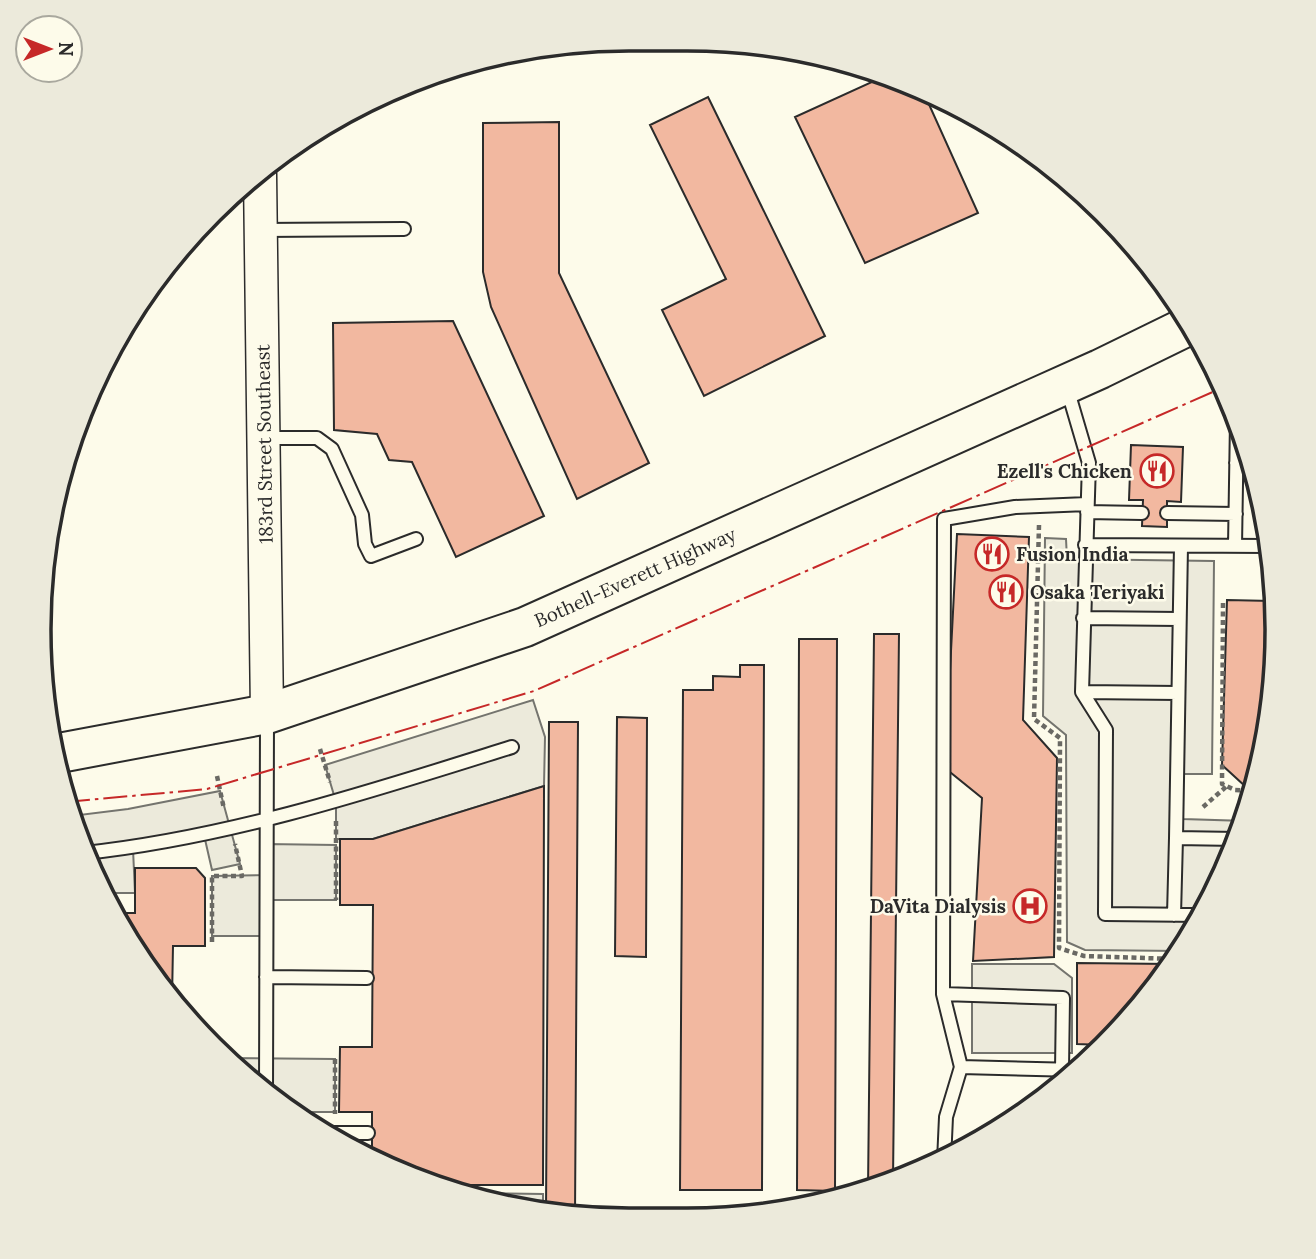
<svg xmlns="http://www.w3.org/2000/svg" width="1316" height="1259" font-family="Lora,serif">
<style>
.parking{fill:#eceadb;stroke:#74746e;stroke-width:2}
.building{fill:#f2b8a0;stroke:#2b2b2b;stroke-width:2}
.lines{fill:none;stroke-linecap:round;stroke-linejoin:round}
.service-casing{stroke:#2b2b2b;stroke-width:16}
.tertiary-casing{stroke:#2b2b2b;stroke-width:35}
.primary-casing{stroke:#2b2b2b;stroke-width:42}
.path{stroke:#6a6964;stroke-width:4.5;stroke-dasharray:5 3.5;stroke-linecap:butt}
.service{stroke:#fdfbea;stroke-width:12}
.tertiary{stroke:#fdfbea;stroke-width:32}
.primary{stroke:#fdfbea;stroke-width:38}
.power{stroke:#c62828;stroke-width:2;stroke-dasharray:24 5 3.5 5;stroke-linecap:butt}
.labels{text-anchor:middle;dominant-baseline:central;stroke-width:5;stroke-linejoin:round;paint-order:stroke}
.street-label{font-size:19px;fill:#2b2b2b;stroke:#fdfbea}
.poi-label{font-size:19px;font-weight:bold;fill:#2b2b2b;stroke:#fdfbea;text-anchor:end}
.rim{fill:none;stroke:#2b2b2b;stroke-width:3.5}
</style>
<rect width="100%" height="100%" fill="#fdfbea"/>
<path class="parking" d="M1045,538l21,1 1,20 147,2 -2,213h-29v45l63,2 -47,104 -20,26 -94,-1 -18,-8 -1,-207 -23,-19z
M533,700l12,37 -1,49 -171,53h-37v-37l-11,-37z
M220,791l20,73 -28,6 -8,-35 -71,14 2,44h-34l-30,-77 57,-7z
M266,844l70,1v55h-69l-1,36h-54v-60l54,-1z
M972,964h82l18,14v75h-100z
M227,1058l108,1v53h-43l-23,-14z
M458,1193l85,1v17l-66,-11z"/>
<path class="building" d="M887,75l36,16 55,122 -113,50 -70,-146z
M708,97l117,239 -121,60 -42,-86 64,-31 -76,-154z
M559,122v151l90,190 -72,36 -86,-192 -8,-35v-149z
M453,321l91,195 -88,41 -44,-95 -23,-2 -12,-26 -43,-4 -1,-107z
M1131,445l52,2 -2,55 -14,-1v26l-25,-1 1,-26h-14z
M957,534l72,3 -6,183 34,38 -3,199 -81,4 9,-163 -37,-30z
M1227,600l49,1 -4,105 -18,82 -8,-1 -24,-22z
M874,634h25l-6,546 -25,10z
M799,639h38l-2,552 -38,-1z
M740,665h24l-2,525h-82l3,-500h30v-14l27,1z
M617,717l30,1 -1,239 -31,-1z
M549,722h29l-3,495 -29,-5z
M544,786l-1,399h-108l-63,-24v-49h-33l1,-65h32l1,-142h-33v-66h33z
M135,868h61l9,10v68h-32l-1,54 -58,-87h21z
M1077,963l93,1 -39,55 -28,26 -26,-1z"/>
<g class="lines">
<defs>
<path id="service" d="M261,230l143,-1
M1067,388l22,75 -7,229 24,38 -1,184 98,1
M264,438h53l15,11 30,66 3,29 6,12 45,-17
M1236,463h16
M1087,512l55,1
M1167,513l69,1
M1085,545l184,1
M1181,546l-5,292 61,1
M1235,546l2,-125
M1083,618l96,1
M1082,692l96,1
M85,853c147,-16 287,-62 427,-106
M1174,915l2,-77
M266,977l101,1
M943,994l120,4 -1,72
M961,1067l116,3
M266,1095l1,-377
M326,1133h42
M944,1161l2,-44 15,-50 -18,-73 1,-475 71,-12 72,-3"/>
<path id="tertiary" d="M260,174l7,540"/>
<path id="primary" d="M54,754l213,-40 258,-87 575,-258 90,-44"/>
</defs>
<use href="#service" class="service-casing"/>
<use href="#tertiary" class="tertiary-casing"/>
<use href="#primary" class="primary-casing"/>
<path class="path" d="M1039,525l-5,194 26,19 -1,210 25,8 90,3
M1223,603l-1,181 13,6 18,1
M320,749l10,33
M217,776l7,33
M1203,807l24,-21
M336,821v79
M212,942v-66h30l-7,-32
M335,1059v55"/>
<use href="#service" class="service"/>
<use href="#tertiary" class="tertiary"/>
<use href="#primary" class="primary"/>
<path class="power" d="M66,802l141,-13 327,-98 690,-304"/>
</g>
<defs>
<symbol id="restaurant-ring" viewBox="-11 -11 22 22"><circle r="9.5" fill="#fdfbea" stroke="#c62828" stroke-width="1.5"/><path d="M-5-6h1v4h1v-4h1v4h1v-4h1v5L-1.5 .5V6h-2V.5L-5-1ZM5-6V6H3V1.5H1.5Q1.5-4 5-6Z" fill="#c62828"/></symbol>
<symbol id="hospital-ring" viewBox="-11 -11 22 22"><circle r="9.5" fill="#fdfbea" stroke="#c62828" stroke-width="1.5"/><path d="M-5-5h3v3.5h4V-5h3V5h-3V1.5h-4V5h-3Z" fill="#c62828"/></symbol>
</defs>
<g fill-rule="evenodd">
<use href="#restaurant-ring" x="1138" y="452" width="38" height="38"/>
<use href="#restaurant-ring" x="973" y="535" width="38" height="38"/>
<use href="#restaurant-ring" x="987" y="573" width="38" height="38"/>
<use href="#hospital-ring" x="1011" y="887" width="38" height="38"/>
</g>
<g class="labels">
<g class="street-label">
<text transform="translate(264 444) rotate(-91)">183rd Street Southeast</text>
<text transform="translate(635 577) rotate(-24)">Bothell-Everett Highway</text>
</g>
<g class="poi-label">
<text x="1132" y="471">Ezell's Chicken</text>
<text x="1016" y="554" text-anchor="start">Fusion India</text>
<text x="1030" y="592" text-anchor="start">Osaka Teriyaki</text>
<text x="1006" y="906">DaVita Dialysis</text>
</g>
</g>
<path d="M0 0H1316V1259H0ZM629 51H687A578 578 0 0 1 1265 629V630A578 578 0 0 1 687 1208H629A578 578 0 0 1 51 630V629A578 578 0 0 1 629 51Z" fill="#eceadb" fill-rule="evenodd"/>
<path class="rim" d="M629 51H687A578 578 0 0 1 1265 629V630A578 578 0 0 1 687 1208H629A578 578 0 0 1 51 630V629A578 578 0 0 1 629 51Z"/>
<g transform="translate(49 49) rotate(90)"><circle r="33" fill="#fdfbea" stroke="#a9a89e" stroke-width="2"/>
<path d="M0-5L12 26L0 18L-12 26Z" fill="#c62828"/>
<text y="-10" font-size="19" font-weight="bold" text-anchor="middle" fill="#2b2b2b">N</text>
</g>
</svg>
